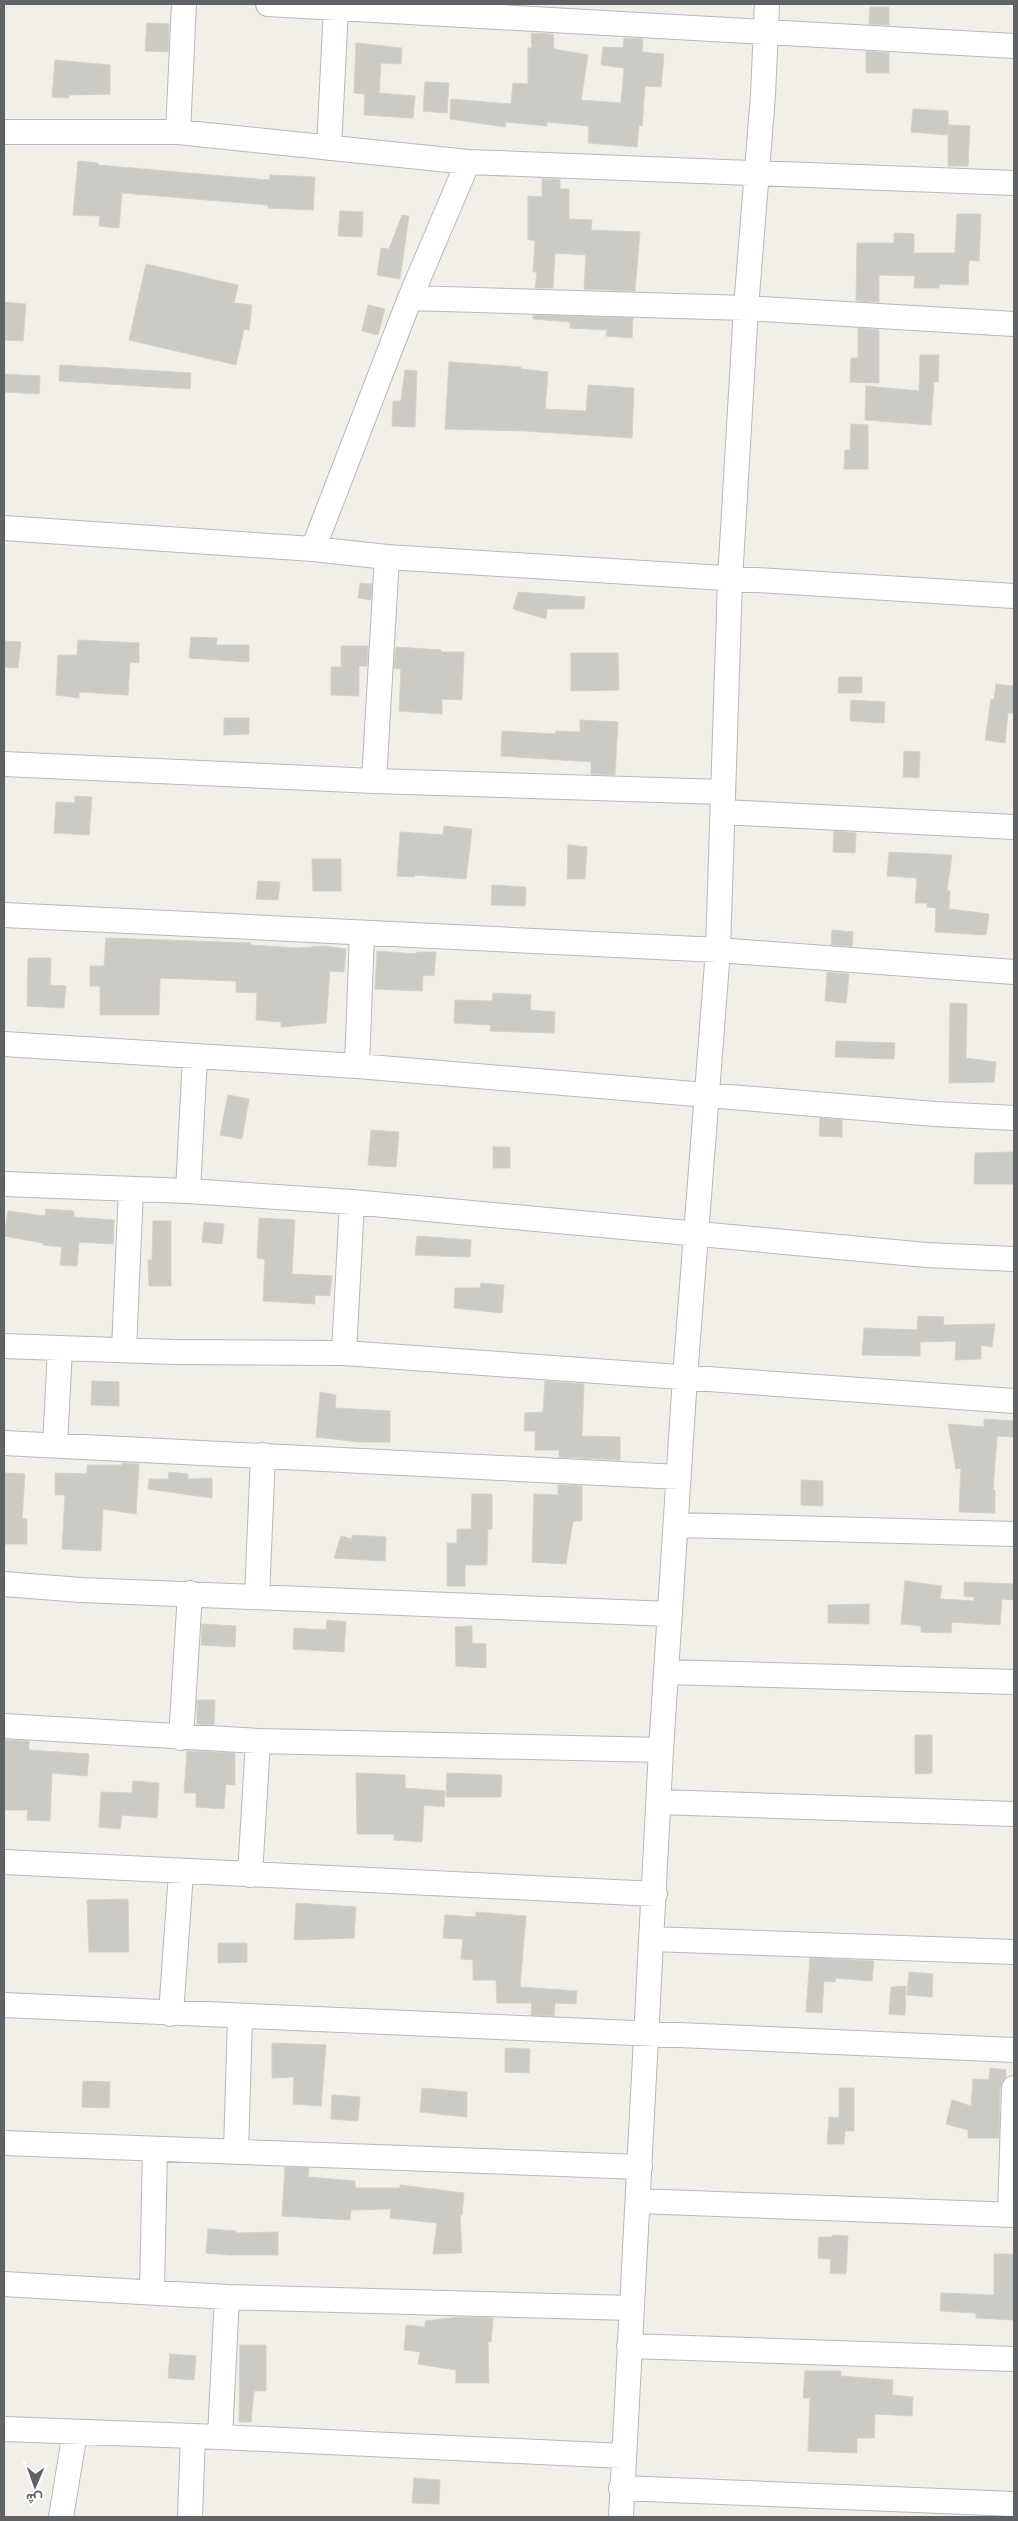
<svg xmlns="http://www.w3.org/2000/svg" width="1018" height="2521" font-family="'Space Grotesk',Vazirmatn,sans-serif">
<style>
.building{fill:#cccac5;stroke:#d6d1c6}
.lines{fill:none;stroke-linecap:round;stroke-linejoin:round}
.minor-casing{stroke:#b5b8bc;stroke-width:26}
.minor{stroke:#fff;stroke-width:24}
</style>
<rect width="100%" height="100%" fill="#f1efe8"/>
<path class="building" d="M870,7h19v18l-20,-1z
M147,23l22,1 -1,28 -23,-1z
M531,33l22,1 1,15 34,6 -7,45 40,3 3,-35 -23,-3 2,-18 20,1 1,-10 19,1 -1,13 22,2 -3,33 -16,-1 -3,40 -3,-1 -2,22 -49,-4 1,-17 -42,-4v4l-41,-4 -1,5 -55,-8 1,-20 60,5 2,-21 15,1v-36h4z
M356,43l46,5 -1,16 -20,-1 -2,30 36,3 -2,22 -49,-3 1,-21 -11,-1z
M866,51l23,2v20h-23z
M55,60l55,5v29l-41,1v3l-17,-1z
M425,82l24,1 -2,30 -24,-2z
M913,109l35,2v24l-37,-3z
M948,125l22,1 -2,40h-20z
M78,161l20,2v2l171,15 1,-5 45,2 -2,33 -45,-2v-3l-146,-12 -3,35 -20,-2 1,-10 -27,-1z
M542,179h18v10h9v30l23,1 -1,10 49,2 -5,59 -51,-2 2,-34 -31,-2 -2,35h-18l2,-16h-4l2,-31 -7,-2v-43l14,1z
M340,211l23,1 -1,25 -24,-1z
M957,214h24l-2,47 -10,-1 -1,25 -29,-1v4h-25l1,-12 -36,-1v27l-23,-1 1,-58h37v-10l20,1v19h41z
M402,215l7,1 -9,63 -23,-4 4,-27 8,1z
M146,264l92,21 -4,18 18,2 -3,25 -5,-1 -8,36 -107,-25z
M4,302l22,2 -3,37 -19,-1z
M368,305l17,4 -7,26 -16,-4z
M533,315l100,3 -1,20 -26,-2 1,-6 -37,-2v-6l-37,-3z
M858,328l21,2v53l-29,-1 1,-24h7z
M920,355h19l-1,27h-4l-3,43 -66,-5 1,-34 53,5z
M449,362l72,5v2l27,3 -3,37 41,2 2,-26 46,3 -2,50 -107,-7 -80,-2z
M60,365l131,8 -1,16 -131,-8z
M405,370l12,1 -2,56 -23,-1 1,-25h8z
M4,374l36,2 -1,18 -35,-2z
M851,424l17,1v44h-24l1,-19h5z
M360,583l12,1 -1,16 -13,-2z
M518,592l67,5 -1,12h-37l-1,10 -33,-10z
M191,637l26,1 -1,7h33v17l-60,-4z
M78,640l61,3v20l-9,-1 -2,33 -49,-3v6l-23,-3 2,-40h19z
M4,641l17,1 -3,26 -14,-1z
M341,646h27l-1,20h-8v30l-28,-1v-28h10z
M396,647l45,3v2h23l-2,48 -20,-1v15l-43,-3 2,-42 -7,-1z
M571,653h47l1,37 -48,1z
M839,677h23v16h-24z
M996,684l18,2v27h-6l-3,30 -20,-3 6,-41 3,1z
M851,700l34,2 -1,21 -34,-2z
M224,718h25v16l-25,1z
M580,720l38,2 -3,53 -24,-1v-12l-90,-6 1,-25 53,3 1,-3 24,1z
M904,751l16,1 -1,26 -16,-1z
M75,796l17,1 -3,38 -35,-2 2,-31 19,1z
M444,826l28,3 -6,50 -51,-4 -1,2 -17,-1 3,-44 43,3z
M834,831l22,2 -1,20 -22,-1z
M568,845l19,2 -2,32h-18z
M889,852l63,3 -5,36h3l-1,18 40,5 -3,21 -51,-3 1,-24 -9,-1v-4h-12l2,-25 -30,-2z
M312,859h29v32h-28z
M258,881l22,1 -2,18 -22,-1z
M492,885l34,2 -1,19 -34,-1z
M832,930l21,2 -1,14 -21,-1z
M106,938l145,5v2l47,3 26,-2 22,3 -2,23 -14,-1 -4,52 -45,4v-5l-25,-2 1,-27 -21,-1v-11l-76,-3 -1,37h-59v-29h-10v-20h14z
M377,951l39,3 1,-2h19l-2,24 -11,-1 -1,16 -47,-2z
M28,958h23l-1,27 16,1 -2,22 -37,-2z
M827,972l22,2 -3,29 -21,-2z
M493,993l38,2 -1,15 25,2 -1,21 -64,-2 1,-6 -37,-2 1,-23 37,1z
M950,1003l17,1 -1,54 30,4 -2,20 -45,1z
M836,1041l59,2 -1,16 -59,-2z
M228,1095l21,4 -7,40 -22,-4z
M820,1118l22,2v17l-23,-1z
M371,1130l28,2 -3,35 -28,-2z
M493,1147h17v21h-17z
M1014,1152v32h-40l1,-31z
M46,1209l28,2v6l40,3 -1,24 -34,-2 -2,24 -17,-1 2,-18 -19,-2v-2l-39,-7 4,-25 37,5z
M259,1218l36,2 -3,54 40,2 -2,20 -15,-1v9l-52,-3 2,-42 -8,-1z
M153,1221h18v65h-22l-1,-26h4z
M204,1222l20,2 -2,20 -20,-2z
M417,1236l54,4 -1,17 -55,-2z
M481,1283l23,2 -2,28 -48,-5 1,-20h25z
M918,1316l26,1 -1,8 52,-1 -3,23 -11,-2v14l-26,1 1,-19 -36,1v14l-58,-1 2,-27 53,2z
M92,1381l27,1v24l-28,-1z
M545,1381l39,3 -2,52 38,1v23l-61,-3v-7h-24v-19h-11l1,-18 18,-1z
M320,1392l16,3 -1,13 55,3v31h-31l-43,-5z
M984,1419l30,2v16l-17,-1 -4,54h2v23l-36,-1 2,-44 -5,1 -8,-45 36,3z
M122,1463l17,1 -3,50 -33,-5 -2,42 -39,-2 3,-54h-10v-22l32,1v-9h35z
M169,1472l19,2v5l24,-1v20l-64,-9 1,-10h19z
M4,1473l21,1 -3,45h5v25h-23z
M801,1480l22,1v25l-22,-1z
M558,1485l24,1v35h-9l-7,43 -34,-2 2,-68 24,1z
M472,1494h20v35h-4l-1,36h-22v21h-18v-43h10v-14h14z
M352,1535l34,2 -1,24 -51,-3 7,-22 11,3z
M905,1581l37,5 -2,13 34,2v-4l-10,-1v-14l50,2v16l-12,-1 -2,26 -48,-3 -1,11 -30,-1v-6l-20,-2z
M869,1604v20l-41,-1v-18z
M327,1620l19,2 -2,30 -51,-3 1,-21 32,2z
M202,1624l34,2 -1,21 -34,-2z
M472,1626v17l14,1v24l-30,-2 -1,-39z
M197,1700h18l-1,25 -17,-1z
M915,1735h17v38l-17,1z
M4,1740l25,1v9l60,4 -2,22 -35,-3 -2,48 -23,-1 1,-10h-24z
M187,1751l48,2v32l-9,-1 -2,25 -28,-2v-14h-12z
M356,1773l49,2v13l40,3 -1,16 -20,-2 -2,37 -28,-2v-6h-37z
M447,1773l55,2 -1,22h-55z
M133,1781l26,2 -2,35 -35,-3 -2,14 -21,-2 2,-35 31,1z
M128,1899l1,53h-40l-2,-52z
M296,1903l60,4 -2,31 -60,2z
M476,1912l50,4 -6,71 57,4 -1,13 -21,-1 -1,13 -23,-1 1,-12h-35l-1,-23h-23v-20l-12,-1 2,-20 -20,-1 2,-23 31,2z
M218,1943h29v19l-29,1z
M810,1958l64,3 -2,20 -36,-3 -1,4 -11,-1 -2,32 -16,-1z
M909,1972l24,2 -1,23 -25,-2z
M906,1986l-1,29 -16,-1 2,-27z
M272,2043l54,2 -5,61 -28,-2 1,-27 -22,1z
M505,2048l25,1 -1,24 -24,-1z
M990,2068l16,2v7l-6,11 -1,50h-31v-8l-22,-6 6,-24 19,6 2,-27 16,1z
M83,2081l27,1 -1,26 -27,-1z
M422,2088l45,4v25l-47,-5z
M839,2088h15v43h-9l-1,13h-17l2,-27 10,1z
M332,2095l28,2 -2,24 -27,-2z
M285,2167l24,1 -1,9 47,4v7h45v-3l64,8 -2,22h-2l2,38 -29,1 4,-31 -47,-5 1,-9 -40,1 -1,10 -68,-4z
M208,2229l28,2v2l42,-1v23h-49l-23,-2z
M832,2235l16,1 -2,38 -16,-1 1,-14 -13,-1 1,-21h13z
M994,2254h20v66l-38,-2v-5l-36,-2 1,-18 53,2z
M459,2317l34,1 -2,24 -3,-1 1,42h-33v-13l-38,-6 2,-12 -16,-2 2,-25 19,2v-6z
M240,2345h26v46h-12l-3,31h-12z
M170,2354l26,2 -2,24 -26,-2z
M805,2371h36v5l52,4 -1,15 21,2 -1,19 -37,-2 -1,24h-17v15l-49,-2 2,-53h-7z
M414,2478l26,2 -1,24 -27,-1z"/>
<g class="lines">
<defs>
<path id="minor" d="M184,4l-6,128 290,30 546,21
M268,4l746,42
M4,132h174
M329,148l7,-141
M410,298l336,10 268,16
M4,528l309,21 74,8 627,39
M313,549l97,-251 58,-136
M4,764l370,17 348,11
M374,781l13,-224
M723,812l291,15
M4,915l714,35 296,22
M4,1044l353,22 578,48 79,4
M357,1066l5,-133
M4,1184l184,7 164,11 574,53 88,4
M188,1191l7,-135
M4,1346l169,6 171,1 670,48
M124,1350l7,-161
M344,1353l8,-151
M4,1443l675,34
M55,1445l5,-96
M676,1525l338,9
M4,1584l77,6 589,24
M257,1597l6,-142
M668,1672l346,10
M4,1726l254,15 403,9
M181,1738l9,-145
M659,1802l355,12
M4,1862l651,32
M250,1875l8,-134
M652,1939l362,13
M4,2005c337,17 673,28 1010,45
M171,2014l10,-142
M4,2143l636,24
M236,2151l4,-134
M638,2201l376,14
M1010,2215l4,-127
M4,2284l223,13 404,11
M152,2291l3,-142
M629,2346l385,13
M4,2429l216,8 403,19
M220,2437l7,-140
M621,2488l393,16
M61,2517l14,-85
M190,2517l3,-81
M621,2517l40,-767 24,-373 33,-427 12,-370 16,-272 17,-213 4,-91"/>
</defs>
<use href="#minor" class="minor-casing"/>
<use href="#minor" class="minor"/>
</g>
<rect width="1018" height="2521" fill="none" stroke="#5f6368" stroke-width="10"/>
<g transform="translate(35 2486) rotate(182)" stroke="#ffffff" stroke-width="4" paint-order="stroke">
<path d="M0-4L9 19L0 12L-9 19Z" fill="#5f6368"/>
<text y="-8" font-size="14" font-weight="bold" text-anchor="middle" fill="#5f6368">ش</text>
</g>
</svg>
